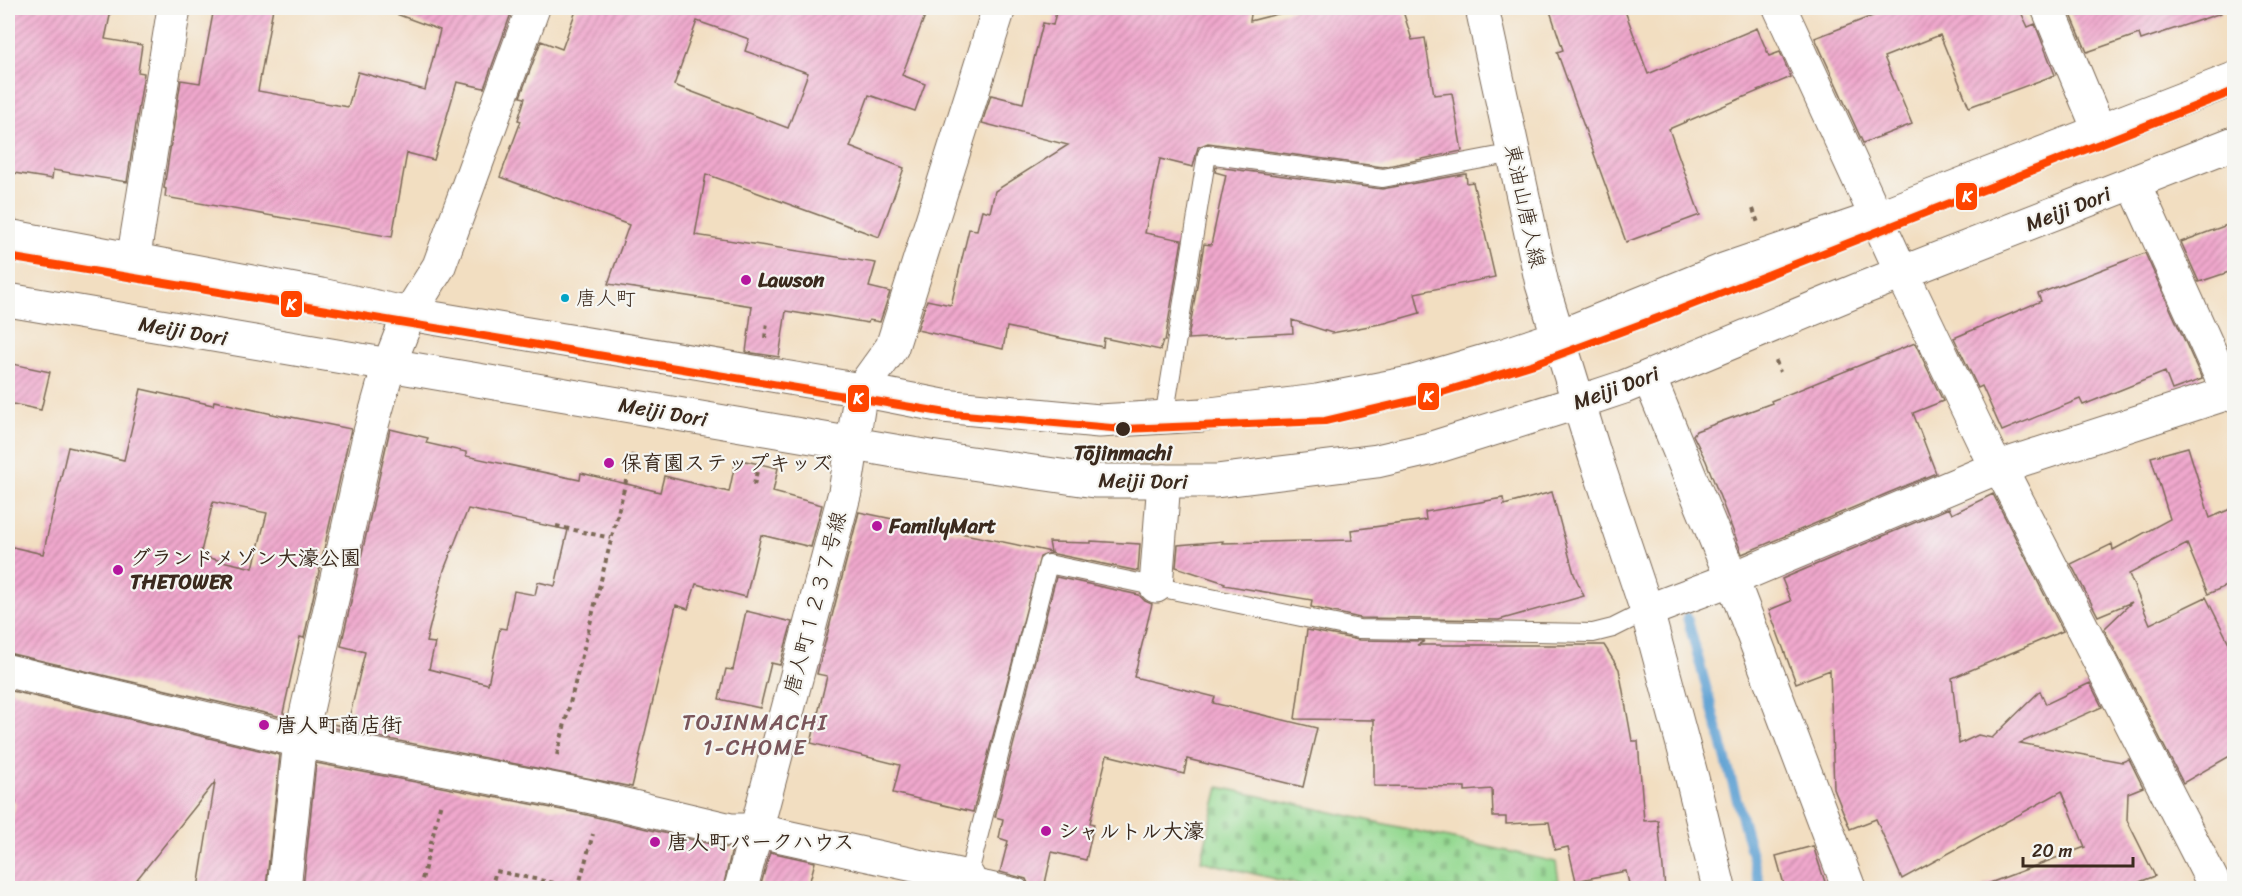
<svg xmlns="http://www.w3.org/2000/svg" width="2242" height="896" font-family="Sriracha,'Klee One',sans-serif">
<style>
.cemetery{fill:url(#cemetery-stones);stroke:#688258;stroke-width:1.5}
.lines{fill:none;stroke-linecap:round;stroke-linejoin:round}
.stream{stroke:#5fa1d3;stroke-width:10}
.building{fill:url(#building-hatch);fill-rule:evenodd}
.lane-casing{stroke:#7b6957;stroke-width:20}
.street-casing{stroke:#7b6957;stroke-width:35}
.secondary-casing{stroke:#7b6957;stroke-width:35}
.path{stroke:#7b6957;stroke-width:4;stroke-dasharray:4.5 4.5;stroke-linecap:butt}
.lane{stroke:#fff;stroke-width:18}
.street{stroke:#fff;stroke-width:33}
.secondary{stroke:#fff;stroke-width:33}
.metro-1-casing{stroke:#f6f6f2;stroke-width:12}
.metro-1{stroke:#ff4500;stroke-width:8}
.poi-dot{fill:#b5179e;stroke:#f6f6f2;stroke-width:2}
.bus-dot{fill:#03a3c5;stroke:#f6f6f2;stroke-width:2}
.stop-dot{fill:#3b2a1e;stroke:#f6f6f2;stroke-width:2}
.labels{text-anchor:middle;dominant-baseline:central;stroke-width:4.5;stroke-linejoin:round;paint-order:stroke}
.bus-label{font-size:20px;fill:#3b2a1e;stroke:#f6f6f2;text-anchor:start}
.street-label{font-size:21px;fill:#3b2a1e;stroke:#f6f6f2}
.poi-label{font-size:21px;font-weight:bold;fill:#3b2a1e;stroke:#f6f6f2;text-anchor:start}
.stop-label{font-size:21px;font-weight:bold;fill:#3b2a1e;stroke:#f6f6f2}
.neighbourhood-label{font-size:22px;letter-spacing:1.5px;fill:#7a565b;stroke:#f6f6f2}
.line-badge{stroke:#f6f6f2;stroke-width:2}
.badge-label{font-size:16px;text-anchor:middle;font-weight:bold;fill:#fff}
</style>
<defs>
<pattern id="cemetery-stones" width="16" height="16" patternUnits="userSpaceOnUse" patternTransform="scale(1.5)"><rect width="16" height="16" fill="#94d991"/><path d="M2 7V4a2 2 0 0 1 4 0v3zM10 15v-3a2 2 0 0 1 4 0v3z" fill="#80ba7d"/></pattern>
<pattern id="building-hatch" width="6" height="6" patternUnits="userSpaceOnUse" patternTransform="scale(1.5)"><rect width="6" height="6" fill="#f0a8cd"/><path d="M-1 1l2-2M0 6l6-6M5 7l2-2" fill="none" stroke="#c489a6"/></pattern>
</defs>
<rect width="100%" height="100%" fill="#f6f6f2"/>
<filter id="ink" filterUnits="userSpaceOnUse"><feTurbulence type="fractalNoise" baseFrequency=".0167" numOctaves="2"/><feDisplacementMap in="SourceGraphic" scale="12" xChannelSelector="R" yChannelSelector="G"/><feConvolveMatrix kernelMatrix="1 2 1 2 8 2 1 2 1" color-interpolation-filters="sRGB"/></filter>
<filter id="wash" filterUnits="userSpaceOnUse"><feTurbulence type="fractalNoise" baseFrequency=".008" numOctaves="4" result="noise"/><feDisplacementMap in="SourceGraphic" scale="24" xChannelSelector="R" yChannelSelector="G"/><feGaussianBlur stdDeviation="1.35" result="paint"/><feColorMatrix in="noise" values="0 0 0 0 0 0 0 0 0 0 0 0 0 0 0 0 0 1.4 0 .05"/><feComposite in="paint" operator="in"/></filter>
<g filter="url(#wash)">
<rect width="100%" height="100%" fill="#f2dec1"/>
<path class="cemetery" d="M1219,787l337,75 4,26h-252v-1l-107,-26z"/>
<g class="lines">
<path class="stream" d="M1687,617l74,271"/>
</g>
<g id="blocks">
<path class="building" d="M8,8h84l19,3 -6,28 37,6 -4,27 6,1 -17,109 -74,-12 -1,9 -44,-7z
M214,8h59l-15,83 90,16 10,-35 67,18 15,-60 -52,-19v-3h125l-29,80 -27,-6 -23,78 -27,-7 -15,84 -227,-40 1,-8 -2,-1 17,-108 19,3z
M577,8h351l-26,67 23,9 -10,27 -46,-16 -19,52 54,21 -25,69 -173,-63 -11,61 181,28 -7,24 21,5 -10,30 -11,-2 -1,3 -58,-10v2l-24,-4 -7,46 -33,-5 6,-46 -144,-22 21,-59 -129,-48 21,-56 -3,-1 7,-22 -5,-1 21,-56 21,8zM697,21l52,18 -4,12 63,22 -20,55 -114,-43z
M1057,8h195l-2,13 51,-13h101l10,32 13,-2 9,57 18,-2 10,58 -79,16 -175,-24 -10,4 -5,20 -33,-8 -15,74 37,7 -17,101h-2l-3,9 -56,-12 -1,9 -96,-20 -4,22 -86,-19 10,-30 24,5 18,-76 8,1 5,-20 8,2 5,-21 73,-46 -86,-22 9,-28 32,8 20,-80 10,2z
M1549,8h75l24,66 109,-46 12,28 11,-4 11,25 -122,52 31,86 -74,27 -69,-190 6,-2z
M1893,8h126l9,19 7,-3 20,51 -86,32 -29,-72 -56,22 28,67 -49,19 -48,-105z
M2083,8h137l1,5 -80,27 -2,-6 -52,18 -17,-40z
M1216,167l166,22 84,-15 1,9 6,-1 22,95 -80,16 5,20 -35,10 -53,10 -40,-13 1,13 -105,6 16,-95 7,1 15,-70 -11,-3z
M2235,222v48l-36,12 -18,-40z
M2145,253l57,126 -30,11 -7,-18 -82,33 -3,-6 -78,32 -20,-45 -4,2 -24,-50 87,-37 -3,-7z
M1915,343l28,58 -30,12 23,60 -194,81 -36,-93 -13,-26 3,-4 76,-28 -1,-2z
M8,363l42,9 -9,38 -33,-7z
M141,389l72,16 1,-4 72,16v-1l65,13 -47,209 -4,-1 -17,76 4,1 -1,4 -278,-65v-107l35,8 25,-107 56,13zM213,502l54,11 -14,55 -53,-12z
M390,429l38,9 -2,5 40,9v4l114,24 1,-7 79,19 4,-16 65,16 7,-33 42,9 -5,24 49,13 -11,42 -50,-12 -15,62 -50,-13 -8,25 -12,-4 -44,182 -309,-61v-4l24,5 18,-75 -24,-6zM468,509l100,21 -13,56 -17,-4 -3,13 -21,-4 -8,38 -6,-1 -12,56 -59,-15 6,-26 -9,-1 18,-72z
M2188,447l22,71 25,-11v75l-27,12 -21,-50 -58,30 21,50 56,-27 29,58v98l-52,30 -79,-154 28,-27 -34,14 -27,-52 41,-20 1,6 57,-31 -19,-62z
M1552,492l22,82 10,22 -85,24 -139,-2 -49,-11 1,-7 -88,-15 1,-2 -49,-16 2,-22 45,-4 -1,2 130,-3 -1,-10 75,-10 -1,-8 78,-14 1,7z
M1993,494l70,137 -111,47 7,66 19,-9 14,3 48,-47 6,13 44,-21 12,24 -82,36 102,19 7,-3 14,28 -15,6 -1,27 28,56 -31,12h-141l-1,-2 103,-39 -23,-56 -160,88 -26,-60 -26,10 -16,-40 -4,-119 -34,13 -27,-73 22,-9 -9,-22 167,-71 3,6z
M859,512l192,40 -2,-10 42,1v-2l49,3 -2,27 -88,-18 -10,4 -67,255 -80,-19 7,-28 -89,-22 16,-67 -10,-2z
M1056,577l83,18 6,6 7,3 -18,73 81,20 -2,6 104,25 -14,59 -116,-28 -3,15 -77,-19 -17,68 4,1 -8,36 -34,-8 -8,36h-14l-4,-9 -26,-7 8,-31 -9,-3 4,-19 -8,-2z
M746,611l46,11 -12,43 -9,-2 -11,45 -41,-9 7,-30 7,1z
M1307,630l52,10 66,1 -8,4h187l15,24 13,72h6l6,80 14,-1 7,68h-35l-4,-17 -50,10 -8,-34 -13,3 -6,-28 -43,2v-7h-13l-1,-28 -27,2v-4l-91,-1v-66l-79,-1z
M8,690l272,65 -14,133h-68l17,-106 -85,106h-122v-50l8,-36 -8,-2z
M316,763l267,51 149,35 -9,39h-420z
M1813,846l14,42h-42l-9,-32z
M770,852l45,10 -7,26h-48z"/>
</g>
</g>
<g filter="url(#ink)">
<use href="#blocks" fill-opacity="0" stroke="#7b6957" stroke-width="1.5"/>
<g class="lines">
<defs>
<path id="lane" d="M1164,418l43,-264 176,24 131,-25
M988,881l31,7
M986,888l2,-7 -20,-4 80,-313 311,65 234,4 20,-5 34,-17"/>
<path id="street" d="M1780,8l122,265 94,195 9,9 211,411
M2048,8l51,122
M2134,184l94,208 6,4
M133,261l41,-253
M1649,377l83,202 117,309
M1156,586l8,-105
M1647,611l85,-32 264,-111 238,-77
M8,671l292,70 287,55 144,34h24l213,47
M284,888l16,-147 70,-309 19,-67 20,-51 30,-48 94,-258
M741,888l104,-396 16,-102 31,-43 107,-339"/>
<path id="secondary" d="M1482,8l60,276 53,172 52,155 45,167 27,110
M8,236l313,59 88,19 452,76 82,16 156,15 103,-6 115,-14 93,-18 88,-26 60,-20 168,-68 152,-52 356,-138
M8,300l922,157 165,24h121l161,-20 52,-12 150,-47 45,-15 234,-97 376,-147"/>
</defs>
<use href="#lane" class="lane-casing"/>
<use href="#street" class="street-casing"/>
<use href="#secondary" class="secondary-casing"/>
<path class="path" d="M1753,209l5,14
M765,338l2,-16
M1776,361l4,11
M754,485l3,-14
M556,526l55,12
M557,755l76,-302
M420,888l21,-86
M491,888l5,-17 82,17
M578,888l15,-54"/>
<use href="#lane" class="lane"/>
<use href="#street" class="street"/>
<use href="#secondary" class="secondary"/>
<defs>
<path id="metro-1" d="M8,257l945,157 170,15 202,-8 98,-23 111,-34 137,-51 563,-222"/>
</defs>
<use href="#metro-1" class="metro-1-casing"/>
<use href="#metro-1" class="metro-1"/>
</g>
</g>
<g class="poi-dot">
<circle cx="746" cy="280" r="6"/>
<circle cx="609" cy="463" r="6"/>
<circle cx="877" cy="526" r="6"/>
<circle cx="118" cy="570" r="6"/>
<circle cx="264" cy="725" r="6"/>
<circle cx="1046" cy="831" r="6"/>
<circle cx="655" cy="842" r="6"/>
</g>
<circle class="bus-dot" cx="565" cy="298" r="5"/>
<circle class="stop-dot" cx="1123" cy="429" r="8"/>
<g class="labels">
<g class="bus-label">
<text x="576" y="298">唐人町</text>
</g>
<g class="street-label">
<text transform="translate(1525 206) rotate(78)">東油山唐人線</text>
<text transform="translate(2068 209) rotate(-21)">Meiji Dori</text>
<text transform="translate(183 331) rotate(10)">Meiji Dori</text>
<text transform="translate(1616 388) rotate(-20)">Meiji Dori</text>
<text transform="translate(663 412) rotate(10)">Meiji Dori</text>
<text transform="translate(1143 481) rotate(1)">Meiji Dori</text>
<text transform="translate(815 603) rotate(-75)">唐人町１２３７号線</text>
</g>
<g class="poi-label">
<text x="758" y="280">Lawson</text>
<text x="621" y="463">保育園ステップキッズ</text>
<text x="889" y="526">FamilyMart</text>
<text x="130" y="558">グランドメゾン大濠公園<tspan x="130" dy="24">THETOWER</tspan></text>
<text x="276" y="725">唐人町商店街</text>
<text x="1058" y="831">シャルトル大濠</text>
<text x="667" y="842">唐人町パークハウス</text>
</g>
<g class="stop-label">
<text x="1123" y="453">Tōjinmachi</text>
</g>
<g class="neighbourhood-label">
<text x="755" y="722">TOJINMACHI<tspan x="755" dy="25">1-CHOME</tspan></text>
</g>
</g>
<g class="line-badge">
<rect x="1955" y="182" width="23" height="29" rx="6" fill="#ff4500"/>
<rect x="280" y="290" width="23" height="28" rx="6" fill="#ff4500"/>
<rect x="1417" y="382" width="23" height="29" rx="6" fill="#ff4500"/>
<rect x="847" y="384" width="23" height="29" rx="6" fill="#ff4500"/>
</g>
<g class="badge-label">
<text x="1967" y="202">K</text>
<text x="291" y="310">K</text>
<text x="1428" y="402">K</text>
<text x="858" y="404">K</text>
</g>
<rect width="2242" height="896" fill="none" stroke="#f6f6f2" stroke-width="30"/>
<path d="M2023 857v9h110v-9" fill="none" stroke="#3b2a1e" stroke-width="3"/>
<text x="2032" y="857" font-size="18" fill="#3b2a1e" stroke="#f6f6f2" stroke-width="4.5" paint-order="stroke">20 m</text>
</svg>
